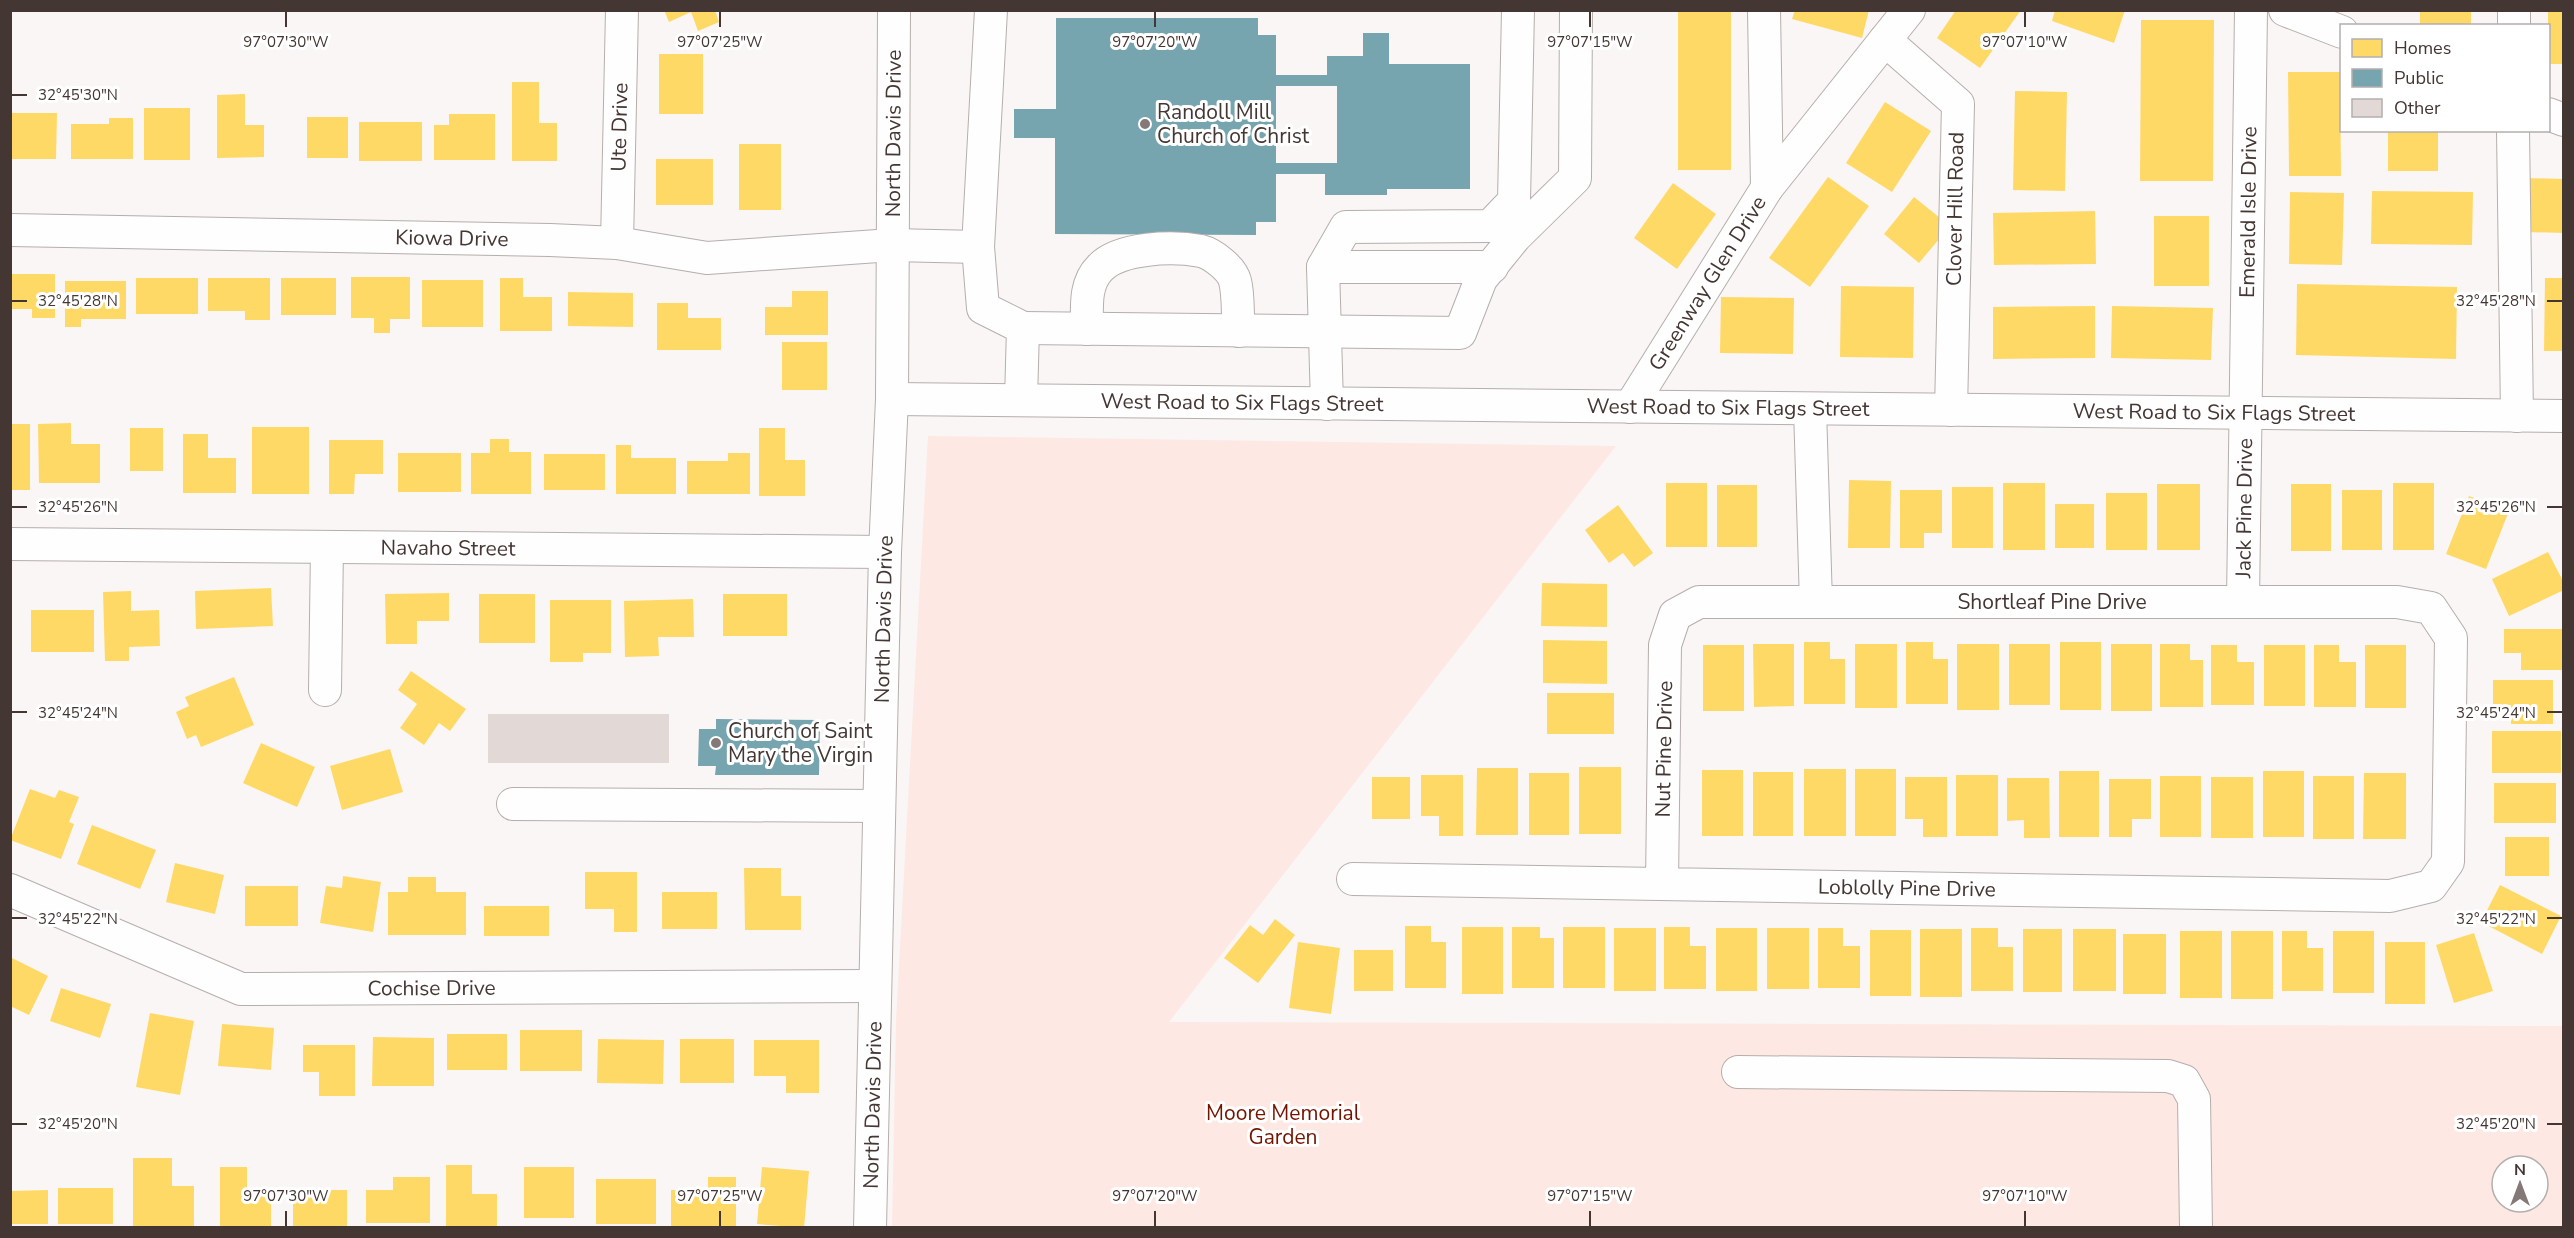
<svg xmlns="http://www.w3.org/2000/svg" width="2574" height="1238" font-family="'Nunito Sans',sans-serif">
<style>
.green{fill:#fde8e3;fill-rule:evenodd}
.homes{fill:#ffd966}
.public{fill:#76a5af;fill-rule:evenodd}
.building{fill:#e2d9d7}
.lines{fill:none;stroke-linecap:round;stroke-linejoin:round}
.minor-casing{stroke:#b6aeac;stroke-width:34}
.minor{stroke:#fefefe;stroke-width:32}
.ticks{fill:none;stroke:#443633;stroke-width:2}
.poi-dot{fill:#847977;stroke:#fff;stroke-width:2}
.labels{text-anchor:middle;dominant-baseline:central;stroke-width:6;stroke-linejoin:round;paint-order:stroke}
.poi-label{font-size:21px;fill:#443633;stroke:#fff;text-anchor:start}
.street-label{font-size:21px;fill:#443633;stroke:#fff}
.park-label{font-size:21px;fill:#741400;stroke:#fff}
.ticks-label{font-size:15px;text-anchor:middle;fill:#443633;stroke:#fff;stroke-width:6;stroke-linejoin:round;paint-order:stroke}
</style>
<rect width="100%" height="100%" fill="#faf6f5"/>
<path class="green" d="M928,436l688,10 -447,576 1394,4v201l-1671,1 4,-207zM2502,1166h36v36h-36z"/>
<path class="homes" d="M664,10h51l4,12 -21,9 -7,-19 -22,10z
M1678,10h53v160h-53z
M1795,10h74l-7,28 -70,-19z
M1956,10h65l-41,58 -43,-30z
M2055,10h70l-11,33 -62,-22z
M2420,10h51v16h-51z
M2548,10h16v54h-16z
M2141,20h73l-1,161h-73z
M659,54h44v60h-44z
M2288,72h52l1,104h-52z
M512,82h27v41h18v38h-45z
M2015,91l52,1 -2,99 -52,-1z
M245,94v31h19v32l-47,1v-63z
M1885,102l46,29 -39,61 -46,-29z
M144,108h46v52h-46z
M10,113h47l-1,46h-46z
M449,114h46v46h-61v-35h15z
M307,117h41v41h-41z
M109,118h24v41h-62v-35h38z
M359,122h63v39h-63z
M2388,130h50v41h-50z
M739,144h42v66h-42z
M656,159h57v46h-57z
M1828,177l41,29 -59,81 -41,-29z
M2528,178l36,1v54l-36,-1z
M1673,183l43,31 -39,55 -43,-31z
M2372,191l101,1 -1,53 -101,-1z
M2290,192l54,1 -2,72 -53,-1z
M1914,197l36,29 -31,37 -35,-29z
M2095,211l1,53 -102,1 -1,-52z
M2154,216h55v70h-55z
M10,274h45v44h-23v-9h-22z
M351,277h59v42h-20v14h-16v-15h-23z
M136,278h62v36h-62z
M208,278h62v42h-25v-9h-37z
M281,278h55v37h-55z
M500,278h23v19h29v34h-52z
M2545,278h19v73h-20z
M422,280h61v47h-61z
M65,281h61v38h-45v8h-16z
M2297,284l160,3 -1,72 -160,-4z
M1841,286l73,1 -1,71 -73,-1z
M792,291h36v44h-63v-28h27z
M568,292l65,1v34l-65,-1z
M1721,297l73,1 -1,56 -73,-1z
M657,303h31v15h33v32h-64z
M2095,306v52l-102,1v-52z
M2112,306l101,2 -2,52 -100,-2z
M782,342h45v48h-45z
M71,423v21h29v39h-61l-1,-59z
M10,424h20v66h-20z
M252,427h57v67h-57z
M130,428h33v43h-33z
M759,428h26v32h20v36h-46z
M183,434h25v24h28v35h-53z
M490,439h19v13h22v42h-60v-41h19z
M329,440h54v34h-28l-1,20h-25z
M616,445h15v13h45v36h-60z
M398,453h63v39h-63z
M728,453h22v41h-63v-33h41z
M544,454h61v36h-61z
M1849,480l42,1 -1,67h-42z
M1666,483h41v64h-41z
M2003,483h42v67h-42z
M2393,483h41v67h-41z
M2157,484h43v66h-43z
M2291,484h40v67h-40z
M1717,485h40v62h-40z
M1952,487h41v61h-41z
M1900,490h42v43h-18v15h-24z
M2342,490h40v60h-40z
M2106,493h41v57h-41z
M2469,496l40,15 -23,58 -40,-15z
M2055,504h39v44h-39z
M1618,505l35,48 -19,14 -11,-14 -14,10 -24,-33z
M2548,552l16,31v7l-55,26 -17,-37z
M1542,583l65,1v43l-66,-1z
M271,588l2,38 -77,3 -1,-38z
M131,591v20l28,-1 1,36 -31,1v14h-24l-2,-69z
M449,593v28h-32v23h-31l-1,-50z
M479,594h56v49h-56z
M723,594h64v42h-64z
M693,599l1,38h-36l1,19 -34,1 -1,-56z
M550,600h61v53h-28v9h-33z
M31,610h63v42h-63z
M2504,629h59v41h-42v-17h-17z
M1543,640l64,1v43l-64,-1z
M1804,642h26v17h15v45h-41z
M1906,642h27v17h15v45h-42z
M2060,642h41v68h-41z
M1753,644h41v62l-40,1z
M1855,644h42v64h-42z
M1957,644h42v66h-42z
M2009,644h41v61h-41z
M2111,644h41v67h-41z
M2160,644h30v16h13v47h-43z
M1703,645h41v66h-41z
M2211,645h26v17h17v43h-43z
M2264,645h41v61h-41z
M2314,645h25v17h17v45h-42z
M2365,645h41v63h-41z
M411,671l55,38 -16,22 -11,-8 -15,22 -24,-17 17,-24 -19,-14z
M234,677l20,48 -53,22 -5,-12 -9,4 -11,-27 13,-6 -4,-9z
M2493,680h60v44h-42v-19h-18z
M1547,693h67v41h-67z
M2492,731h69v42h-69z
M261,743l54,24 -18,40 -54,-24z
M390,749l13,43 -61,18 -12,-44z
M1579,767h42v67h-42z
M1477,768h41v67h-42z
M1804,769h42v67h-42z
M1855,769h41v67h-41z
M1702,770h41v66h-41z
M2059,771h40v66h-40z
M2263,771h41v66h-41z
M1753,772h40v64h-40z
M1529,773h40v62h-40z
M2364,773h42v66h-43z
M1421,775h42v61h-24v-20h-18z
M1956,775h42v61h-42z
M2160,776h41v61h-41z
M2313,776h41v63h-41z
M1372,777h38v42h-38z
M1905,777h42v60h-24v-18h-18z
M2211,777h42v61h-42z
M2007,778h42l1,60h-26v-18l-17,1z
M2109,779h42v40h-19v18h-23z
M2494,783h62v40h-62z
M30,789l25,9 4,-8 20,7 -10,25 5,2 -13,35 -51,-19z
M92,825l64,25 -16,39 -63,-25z
M2505,837h44v39h-44z
M175,863l49,12 -9,39 -49,-12z
M744,868h37v28h20v34h-56z
M585,872h52v60h-23v-23h-29z
M343,876l38,6 -8,50 -53,-9 6,-37 16,2z
M408,877h28v15h30v43h-78v-43h20z
M2500,885l61,31 -19,38 -61,-32z
M245,886h53v40h-53z
M662,892h55v37h-55z
M484,906h65v30h-65z
M1275,919l20,16 -37,48 -34,-25 26,-33 13,10z
M1405,926h26v16h15v46h-41z
M1462,927h41v67h-41z
M1512,927h28v11h14v50h-42z
M1563,927h42v61h-42z
M1664,927h26v19h16v43h-42z
M1614,928h42v63h-42z
M1716,928h41v63h-41z
M1767,928h42v61h-42z
M1818,928h25v18h17v42h-42z
M1971,928h27v19h15v44h-42z
M1920,929h42v68h-42z
M2023,929h39v63h-39z
M2073,929h43v62h-43z
M1870,930h41v66h-41z
M2180,931h42v67h-42z
M2231,931h42v68h-42z
M2282,931h25v17h16v43h-41z
M2333,931h41v62h-41z
M2474,933l19,58 -39,12 -18,-58z
M2123,934h43v60h-43z
M1298,942l42,6 -9,66 -42,-6z
M2385,942h40v62h-40z
M1354,950h39v41h-39z
M10,957l38,19 -19,39 -19,-9z
M61,988l50,16 -11,34 -50,-17z
M150,1013l44,8 -14,74 -44,-8z
M222,1024l52,4 -3,42 -53,-4z
M520,1030h62v41h-62z
M447,1034h60v36h-60z
M373,1037l61,1v48h-62z
M598,1039l66,1 -1,44 -66,-1z
M680,1039h54v44h-54z
M754,1040h65v53h-33v-17h-32z
M303,1045h52v51h-36v-24h-16z
M133,1158h39v28h22v40h-61z
M446,1165h26v29h25v34h-51z
M220,1167h27v27h24v34h-51z
M524,1167h50v51h-50z
M762,1167l47,4 -5,57 -47,-4z
M393,1177h37v46h-64v-33h27z
M708,1177h28v49h-65v-36h37z
M596,1179h60v45h-60z
M58,1188h55v36h-55z
M48,1190v34h-38v-33z
M293,1190h54v38h-54z"/>
<path class="public" d="M1056,18h202v17h18v40h51v-19h36v-23h26v31h81v125h-83v6h-62v-21h-49v48h-20v13l-201,-1v-96h-41v-29h42zM1276,86h61v77h-61z
M716,719l104,1 -1,55h-104l1,-9h-18l1,-37h17z"/>
<path class="building" d="M488,714h181v49h-181z"/>
<g class="lines">
<defs>
<g id="minor">
<path d="M2285,10l57,22"/>
<path d="M2514,26v-16"/>
<path d="M1885,40l73,64 -7,306"/>
<path d="M2548,114l16,6"/>
<path d="M2513,130l4,286"/>
<path d="M1767,188l142,-178"/>
<path id="s1" d="M10,230l540,10 67,3 90,15 185,-13 86,2 13,-237"/>
<path id="s2" d="M617,243l5,-233"/>
<path d="M978,247l5,61 40,20 -2,72"/>
<path d="M1323,267h169"/>
<path d="M1023,328l437,5 21,-54 34,-42 60,-59 1,-168"/>
<path d="M1087,329c0,-21 -3,-45 13,-61 20,-21 73,-22 101,-17 12,3 31,18 34,30 4,15 2,35 4,50"/>
<path id="s3" d="M892,399l1672,17"/>
<path d="M1327,404l-4,-137 23,-40 144,-1 24,-25 4,-191"/>
<path id="s4" d="M1630,407l137,-219 -3,-178"/>
<path d="M1810,409l6,193"/>
<path id="s5" d="M10,544l875,8"/>
<path id="s6" d="M2243,602l8,-592"/>
<path d="M325,690l2,-143"/>
<path d="M513,804l365,2"/>
<path id="s7" d="M1353,879l1037,17 41,-10 17,-24 3,-224 -20,-30 -34,-6h-698l-24,13 -10,30 -3,239"/>
<path id="s8" d="M10,890l231,99 633,-3"/>
<path d="M1738,1072l430,4 16,5 10,18 2,129"/>
<path id="s9" d="M870,1228l15,-676 7,-153 2,-389"/>
</g>
</defs>
<use href="#minor" class="minor-casing"/>
<use href="#minor" class="minor"/>
</g>
<path class="ticks" d="M286,12v15M720,12v15M1155,12v15M1590,12v15M2025,12v15M12,95h15M12,301h15M2547,301h15M12,507h15M2547,507h15M12,712h15M2547,712h15M12,918h15M2547,918h15M12,1124h15M2547,1124h15M286,1211v15M720,1211v15M1155,1211v15M1590,1211v15M2025,1211v15"/>
<g class="poi-dot">
<circle cx="1145" cy="124" r="6"/>
<circle cx="716" cy="743" r="6"/>
</g>
<g class="labels">
<g class="poi-label">
<text x="1157" y="112">Randoll Mill<tspan x="1157" dy="24">Church of Christ</tspan></text>
<text x="728" y="731">Church of Saint<tspan x="728" dy="24">Mary the Virgin</tspan></text>
</g>
<g class="street-label">
<text stroke="none"><textPath href="#s2" startOffset="116">Ute Drive</textPath></text>
<text stroke="none"><textPath href="#s9" startOffset="1095">North Davis Drive</textPath></text>
<text transform="translate(1955 209) rotate(-89)">Clover Hill Road</text>
<text stroke="none"><textPath href="#s6" startOffset="390">Emerald Isle Drive</textPath></text>
<text stroke="none"><textPath href="#s1" startOffset="442">Kiowa Drive</textPath></text>
<text stroke="none"><textPath href="#s4" startOffset="146">Greenway Glen Drive</textPath></text>
<text stroke="none"><textPath href="#s3" startOffset="350">West Road to Six Flags Street</textPath></text>
<text stroke="none"><textPath href="#s3" startOffset="836">West Road to Six Flags Street</textPath></text>
<text stroke="none"><textPath href="#s3" startOffset="1322">West Road to Six Flags Street</textPath></text>
<text stroke="none"><textPath href="#s6" startOffset="94">Jack Pine Drive</textPath></text>
<text stroke="none"><textPath href="#s5" startOffset="438">Navaho Street</textPath></text>
<text x="2052" y="602">Shortleaf Pine Drive</text>
<text stroke="none"><textPath href="#s9" startOffset="609">North Davis Drive</textPath></text>
<text transform="translate(1664 749) rotate(-89)">Nut Pine Drive</text>
<text stroke="none"><textPath href="#s7" startOffset="554">Loblolly Pine Drive</textPath></text>
<text stroke="none"><textPath href="#s8" startOffset="442">Cochise Drive</textPath></text>
<text stroke="none"><textPath href="#s9" startOffset="123">North Davis Drive</textPath></text>
</g>
<g class="park-label">
<text x="1283" y="1113">Moore Memorial<tspan x="1283" dy="24">Garden</tspan></text>
</g>
</g>
<g class="ticks-label">
<text x="286" y="47">97°07'30"W</text>
<text x="720" y="47">97°07'25"W</text>
<text x="1155" y="47">97°07'20"W</text>
<text x="1590" y="47">97°07'15"W</text>
<text x="2025" y="47">97°07'10"W</text>
<text x="78" y="100">32°45'30"N</text>
<text x="78" y="306">32°45'28"N</text>
<text x="2496" y="306">32°45'28"N</text>
<text x="78" y="512">32°45'26"N</text>
<text x="2496" y="512">32°45'26"N</text>
<text x="78" y="718">32°45'24"N</text>
<text x="2496" y="718">32°45'24"N</text>
<text x="78" y="924">32°45'22"N</text>
<text x="2496" y="924">32°45'22"N</text>
<text x="78" y="1129">32°45'20"N</text>
<text x="2496" y="1129">32°45'20"N</text>
<text x="286" y="1201">97°07'30"W</text>
<text x="720" y="1201">97°07'25"W</text>
<text x="1155" y="1201">97°07'20"W</text>
<text x="1590" y="1201">97°07'15"W</text>
<text x="2025" y="1201">97°07'10"W</text>
</g>
<rect width="2574" height="1238" fill="none" stroke="#443633" stroke-width="24"/>
<rect x="2340" y="24" width="210" height="108" fill="#ffffff" stroke="#b4afad" stroke-width="1.5"/>
<rect x="2352" y="39" width="30" height="18" fill="#ffd966" stroke="#b4afad" stroke-width="1.5"/>
<text x="2394" y="54" font-size="18" fill="#443633">Homes</text>
<rect x="2352" y="69" width="30" height="18" fill="#76a5af" stroke="#b4afad" stroke-width="1.5"/>
<text x="2394" y="84" font-size="18" fill="#443633">Public</text>
<rect x="2352" y="99" width="30" height="18" fill="#e2d9d7" stroke="#b4afad" stroke-width="1.5"/>
<text x="2394" y="114" font-size="18" fill="#443633">Other</text>
<g transform="translate(2520 1184)"><circle r="28" fill="#ffffff" stroke="#b4afad" stroke-width="1.5"/>
<path d="M0-4.5L10 22L0 15L-10 22Z" fill="#847977"/>
<text y="-9" font-size="16" font-weight="bold" text-anchor="middle" fill="#443633">N</text>
</g>
</svg>
